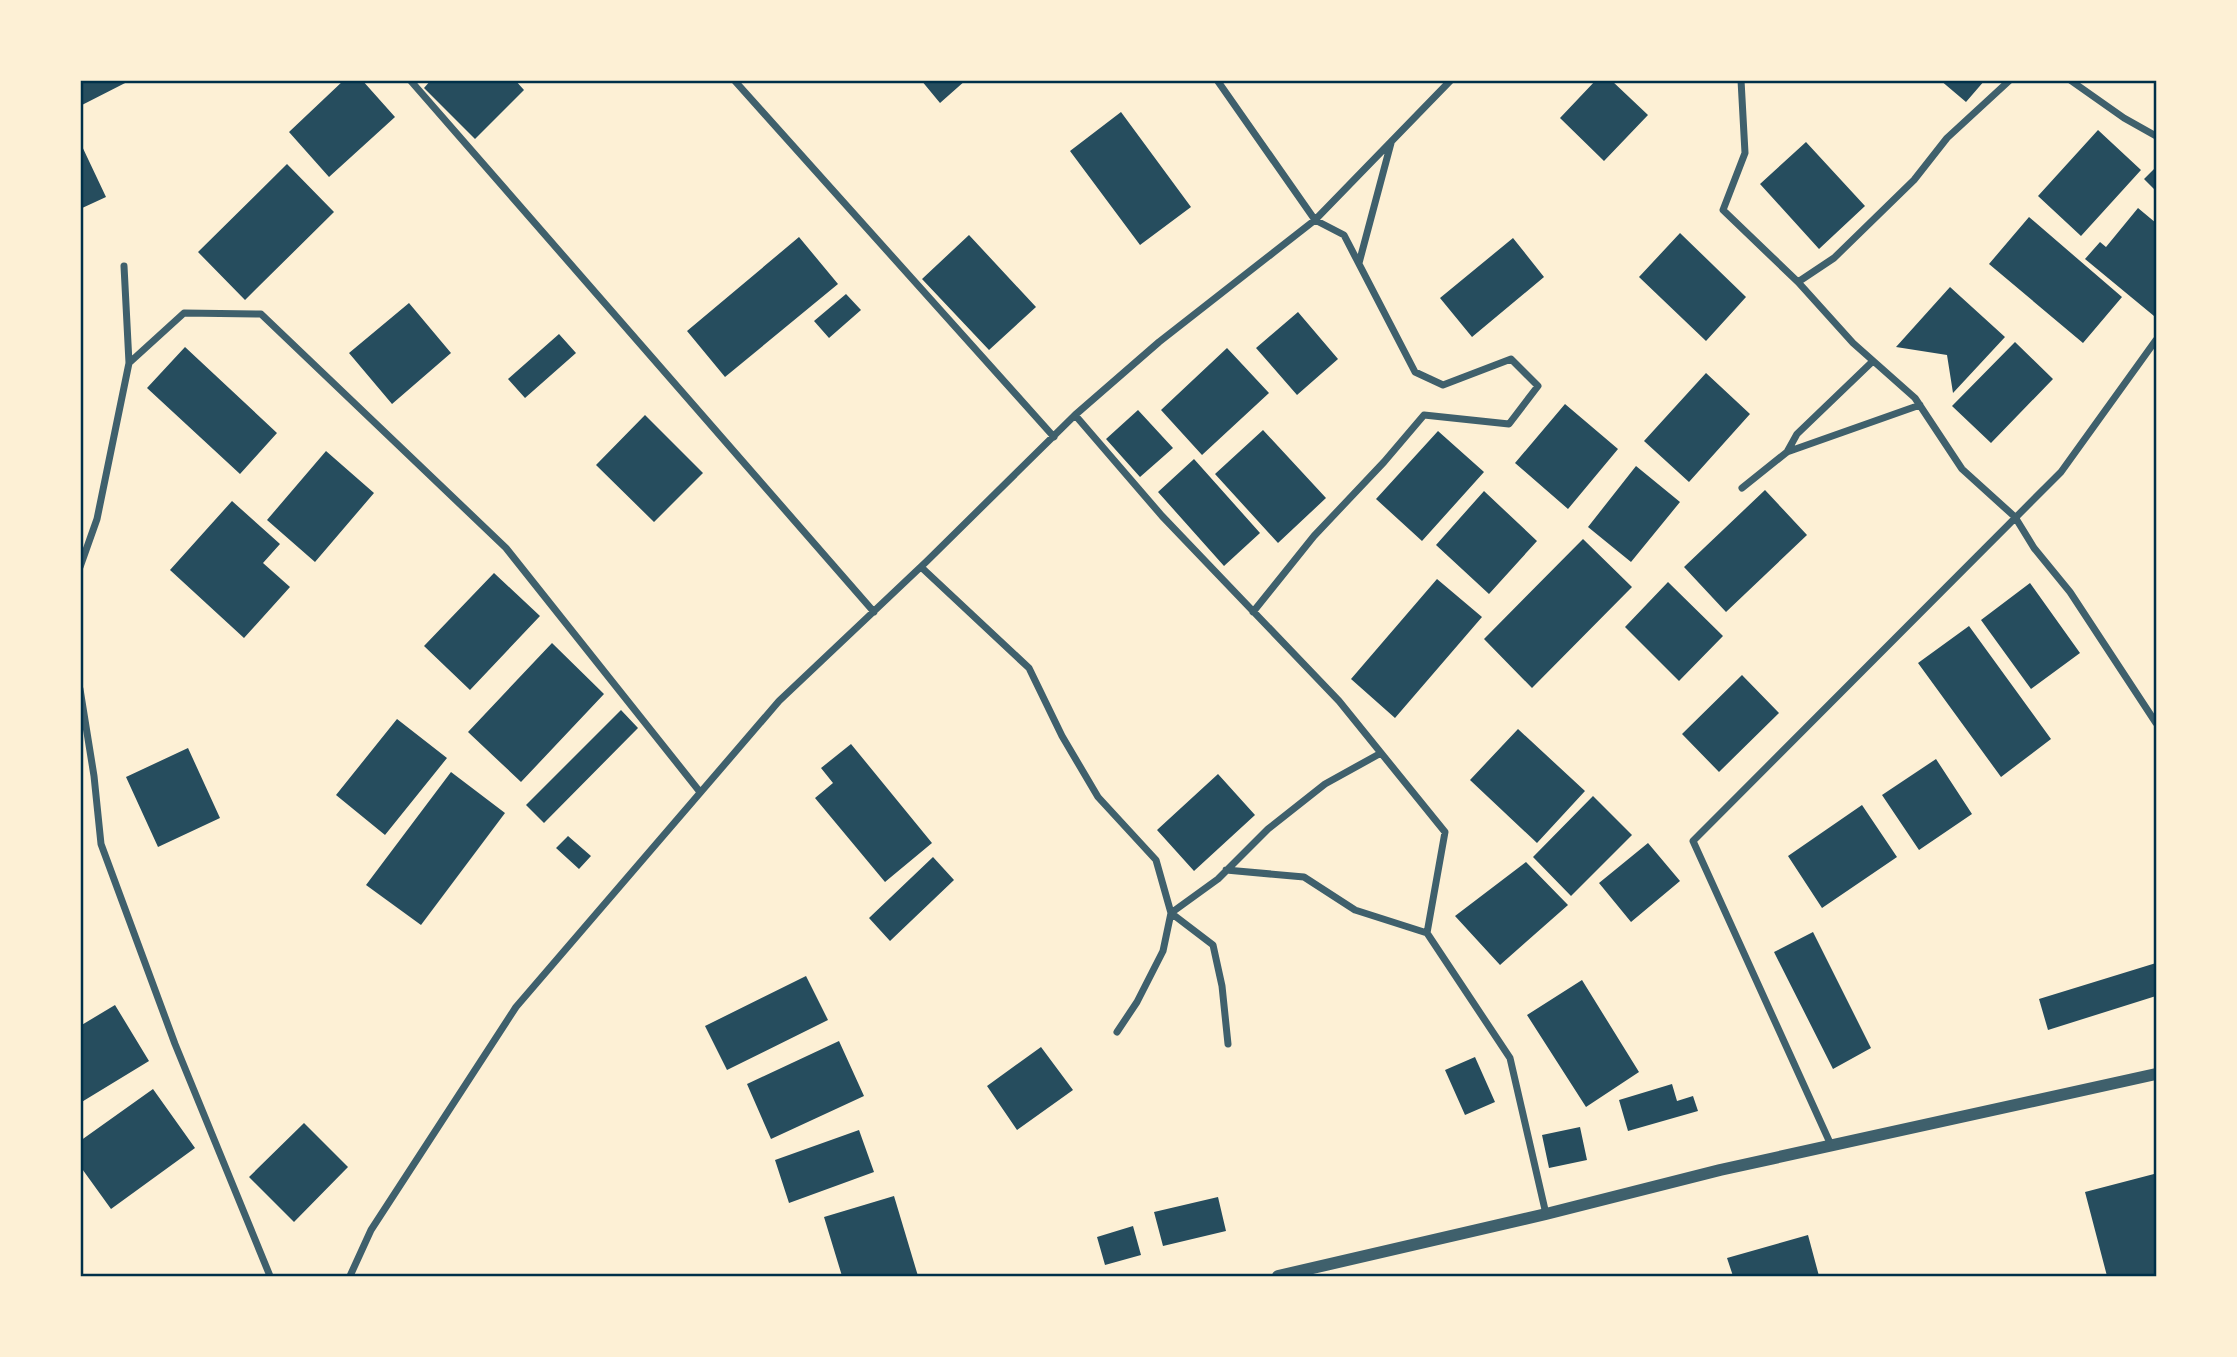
<svg xmlns="http://www.w3.org/2000/svg" width="2237" height="1357" font-family="'Fira Sans Condensed',sans-serif">
<style>
.building{fill:#264d5e}
.lines{fill:none;stroke-linecap:round;stroke-linejoin:round}
.minor{stroke:#3f606c;stroke-width:7}
.tertiary{stroke:#3f606c;stroke-width:12}
.neatline{fill:none;stroke:#003049;stroke-width:2.5}
</style>
<rect width="100%" height="100%" fill="#fdf0d5"/>
<path class="building" d="M80,80h51l-51,26z
M344,80h18l33,37 -66,60 -40,-45z
M431,80h84l9,10 -49,49 -51,-51z
M921,80h45l-26,23z
M1596,80h15l37,35 -44,46 -44,-43z
M1940,80h45l-19,22z
M1121,112l70,95 -51,38 -70,-94z
M2098,130l43,40 -60,66 -43,-40z
M80,142l26,55 -26,12z
M1806,142l59,64 -46,43 -59,-65z
M287,164l47,48 -89,88 -47,-48z
M2156,167v24l-12,-12z
M2138,208l18,15v90l-2,3 -69,-57 15,-17 6,5z
M2029,217l93,80 -39,46 -94,-79z
M1680,233l66,64 -40,44 -67,-64z
M969,235l67,72 -47,43 -67,-71z
M799,237l39,47 -113,93 -38,-46z
M1513,238l31,39 -72,60 -32,-39z
M1950,287l55,50 -52,56 -6,-38 -51,-8z
M846,294l15,16 -32,28 -15,-17z
M409,303l42,50 -59,51 -43,-51z
M1298,312l40,47 -41,36 -41,-47z
M559,334l17,19 -51,45 -17,-19z
M2015,342l38,37 -62,64 -39,-37z
M185,347l92,86 -37,41 -93,-86z
M1227,348l42,45 -67,62 -41,-45z
M1706,373l44,41 -61,68 -45,-41z
M1565,404l53,45 -50,60 -53,-46z
M1138,410l35,38 -33,29 -34,-38z
M645,415l58,58 -49,49 -58,-57z
M1263,430l63,68 -48,45 -63,-69z
M1438,431l46,41 -62,69 -46,-42z
M326,451l48,42 -59,69 -48,-42z
M1194,459l66,74 -36,33 -66,-74z
M1636,466l44,36 -49,60 -43,-35z
M1765,490l42,45 -81,77 -42,-45z
M1484,491l53,50 -48,53 -53,-49z
M232,501l48,43 -17,19 27,24 -46,51 -74,-68z
M1583,539l49,48 -100,101 -48,-49z
M494,573l46,43 -70,74 -46,-44z
M1437,579l45,38 -87,101 -44,-39z
M1668,582l55,54 -44,45 -54,-54z
M2030,583l50,70 -49,36 -50,-69z
M1969,626l82,113 -50,38 -83,-114z
M552,643l52,51 -83,88 -53,-50z
M1742,675l37,38 -60,59 -37,-38z
M621,710l17,18 -94,95 -18,-18z
M397,719l50,39 -62,77 -49,-40z
M1518,729l67,62 -48,52 -67,-63z
M851,744l81,99 -47,39 -70,-84 18,-15 -12,-15z
M188,748l32,70 -62,29 -32,-70z
M1936,759l36,55 -53,36 -37,-55z
M451,772l54,41 -84,112 -55,-40z
M1218,774l37,41 -61,56 -37,-41z
M1593,796l39,39 -61,61 -38,-39z
M1862,805l35,52 -75,51 -34,-52z
M568,836l23,20 -12,13 -23,-21z
M1648,843l32,38 -49,41 -32,-39z
M933,857l21,23 -64,61 -21,-23z
M1526,862l42,43 -68,60 -45,-49z
M1813,932l58,116 -38,21 -59,-117z
M2156,963v33l-108,34 -9,-31z
M806,976l22,44 -101,50 -22,-44z
M1582,980l57,92 -53,35 -59,-92z
M115,1005l34,56 -69,42v-77z
M839,1041l25,55 -93,43 -24,-55z
M1041,1047l32,43 -56,40 -30,-44z
M1475,1057l20,45 -30,13 -20,-45z
M1672,1084l5,17 16,-5 5,15 -70,20 -9,-31z
M153,1089l42,59 -84,61 -31,-43v-25z
M304,1123l44,44 -54,55 -45,-45z
M1580,1127l7,33 -38,8 -7,-33z
M859,1130l15,42 -85,31 -14,-43z
M2154,1174l2,8v93l-49,1 -22,-84z
M894,1196l24,80h-76l-18,-59z
M1218,1197l8,34 -63,15 -9,-34z
M1133,1226l8,29 -36,10 -8,-28z
M1808,1235l11,41h-86l-6,-18z"/>
<g class="lines">
<path class="minor" d="M410,80l464,532
M734,80l320,357
M1217,80l98,140 29,15 71,137 28,13 68,-26 27,27 -29,38 -85,-9 -40,47 -70,74 -61,76
M1741,80l4,73 -22,57 75,72
M2010,80l-63,58 -33,42 -80,78 -36,24 55,61 62,55 47,71 53,48 19,31 36,44 86,131
M2070,80l54,38 32,18
M1359,263l32,-120
M129,363l55,-50 77,1 245,234 194,244
M1075,415l87,101 177,185 106,131 -18,101 83,125 36,156
M1787,452l10,-18 76,-73
M1742,488l45,-36 133,-47
M80,567l17,-48 32,-156 -5,-97
M921,567l108,101 33,68 36,61 58,63 15,53 47,-34 50,-50 57,-45 56,-31
M80,689l14,87 7,68 74,200 95,232
M1226,870l78,7 51,33 72,23
M1117,1032l20,-30 26,-51 8,-38 42,32 9,41 6,58
M1831,1145l-138,-304 368,-369 95,-132
M350,1276l21,-46 145,-223 263,-306 148,-140 148,-146 84,-73 156,-122 136,-140"/>
<path class="tertiary" d="M1278,1276l268,-62 174,-44 436,-96"/>
</g>
<rect width="2237" height="1357" fill="none" stroke="#fdf0d5" stroke-width="164"/>
<rect x="82" y="82" width="2073" height="1193" class="neatline"/>
</svg>
